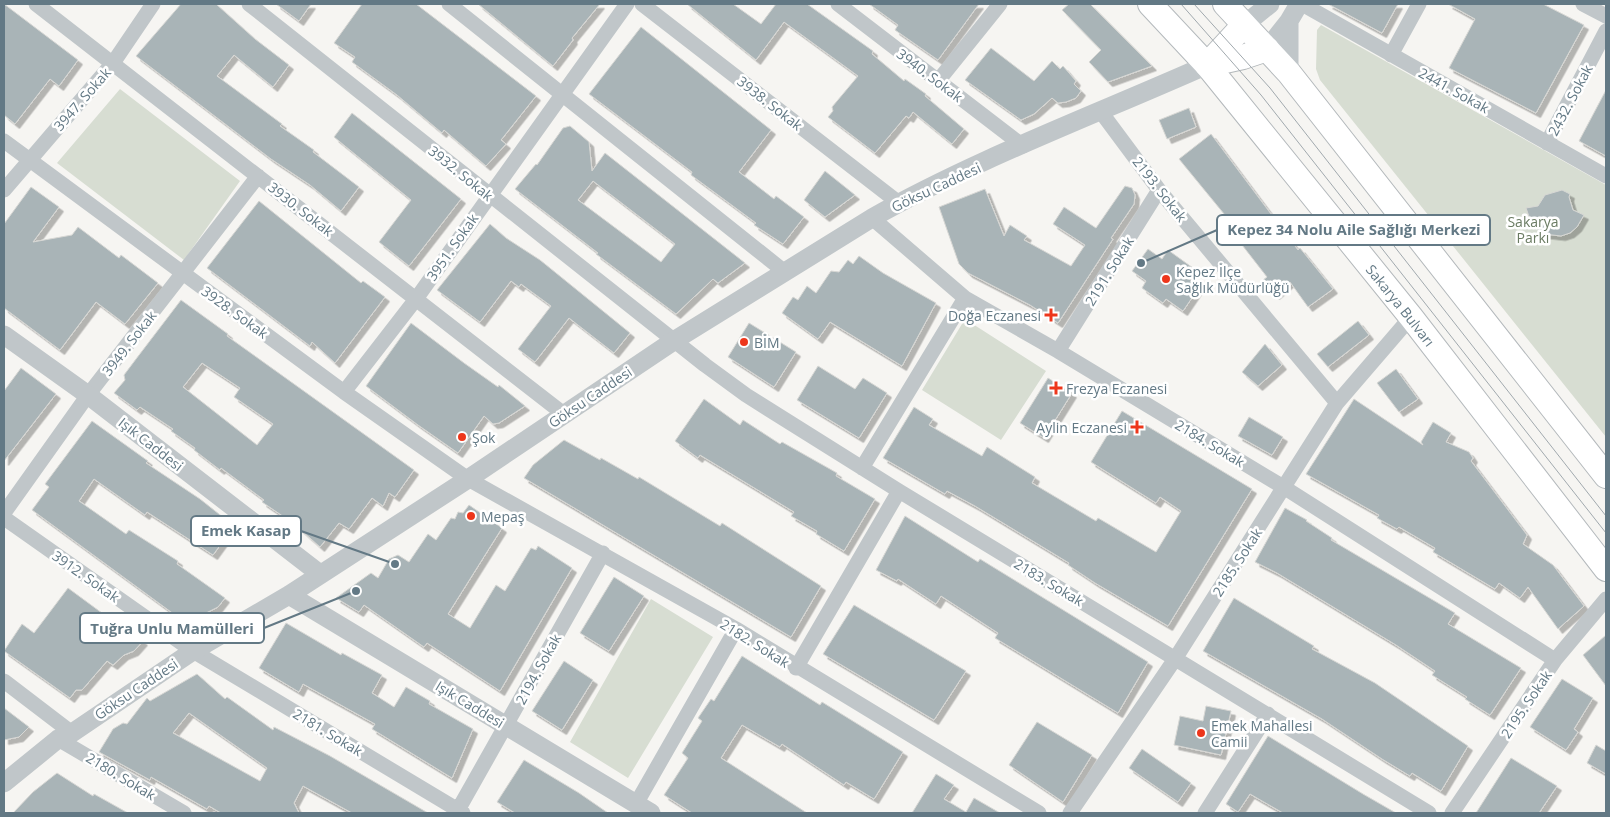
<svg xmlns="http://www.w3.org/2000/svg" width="1610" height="817" font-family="'Open Sans',sans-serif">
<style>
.green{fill:#d7ddd2}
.building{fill:#a9b4b7;stroke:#d7d7d4;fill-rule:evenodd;filter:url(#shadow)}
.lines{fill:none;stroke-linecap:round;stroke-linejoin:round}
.primary-casing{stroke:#b4b9bc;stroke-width:26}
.minor{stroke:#c0c6c9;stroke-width:15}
.tertiary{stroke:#c0c6c9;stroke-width:19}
.primary{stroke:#fff;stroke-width:24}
.tram{stroke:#a1a9ae;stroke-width:1}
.poi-dot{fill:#ed361b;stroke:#fff;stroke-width:2}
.labels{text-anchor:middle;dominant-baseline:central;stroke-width:5;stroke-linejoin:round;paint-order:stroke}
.street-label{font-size:14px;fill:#637985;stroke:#fff}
.park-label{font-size:14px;fill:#6a7b62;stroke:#fff}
.poi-label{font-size:14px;fill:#637985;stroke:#fff;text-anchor:start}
.leader{fill:none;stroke:#637985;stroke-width:2}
.callout-dot{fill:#637985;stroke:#fff;stroke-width:2}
.callout{fill:#fff;stroke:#637985;stroke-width:2}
.callout-label{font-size:15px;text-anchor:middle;font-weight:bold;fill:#637985}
</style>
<defs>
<filter id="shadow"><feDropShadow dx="4.5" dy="4.5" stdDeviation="0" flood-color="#0004"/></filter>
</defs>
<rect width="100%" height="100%" fill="#f6f5f2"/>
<path class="green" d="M1321,25l285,160v252l-286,-357 -4,-11 1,-39z
M120,89l120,92 -56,79 -127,-97z
M965,319l81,52 -45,69 -79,-50z
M651,599l62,38 -85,141 -58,-36z"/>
<path class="building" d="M4,4l74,56 -19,26 -9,-7 -35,45 -11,-9z
M181,4h35l39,35 34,26 -16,22 -39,-32 -17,21 65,48 -2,2 34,24 -1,2 46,35 -18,24 -31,-26 -39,-26 -135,-103z
M276,4h35l-12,17z
M362,4h54l120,92 -35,44 5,4 -20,22 -42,-36 -2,3 -45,-38 -45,-33 3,-5 -21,-14z
M478,4h122l-28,34 1,2 -20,26z
M687,4h46l28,20 15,-20h31l66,47 -1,3 32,27 1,-2 21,15 -1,2 39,33 -12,15 -39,-32 -4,6 -3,-2 -31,37 -47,-36 5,-6 -1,-4 26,-31 -74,-54 -28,38z
M869,4h110l-41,56 -43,-30 3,-5z
M1069,4h21l62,62 -44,16 -19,-20 12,-12 -39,-40z
M1328,4h70l-16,29z
M1448,4h95l41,21 -48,88 -87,-45 26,-49z
M641,27l130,103 -32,42 35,27 2,-3 28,21 -21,27 -29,-19 2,-2 -65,-48 1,-3 -103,-78z
M991,48l43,33 18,-20 8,8 3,-3 13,15 -2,3 7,7 -5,7 -10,4 -8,1 -6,-5 -18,16 -13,6 -56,-40z
M1606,90v66l-27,-15z
M1189,108l7,19 -29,12 -8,-19z
M352,113l109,86 -52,67 -30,-24 32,-42 -77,-63z
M570,126l19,16 3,29 13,-18 140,110 -27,20 -5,-4 -37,35 -80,-60 2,-1 -83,-64 21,-25 1,1 26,-37zM593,181l82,63 -14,18 -83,-62z
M1211,134l87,116 2,-2 33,41 -25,18 -18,-25 -15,13 -12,-15 4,-3 -28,-36 4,-4 -64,-78z
M825,171l30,24 -30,22 -21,-17z
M1125,186l7,2 3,7 -1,9 -23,34 2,1 -55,84 -28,-18 -62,-32 -9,-9 -20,-57 46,-18 19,47 6,-11 17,11 -3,4 47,26 14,-21 -32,-21 11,-17 32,21z
M31,187l28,20 -26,35 39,-7 6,-8 41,31 2,-3 37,28 -33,41 -29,-22 -36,48 -56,-42v-84z
M1562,190l8,4 -1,3 4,13 11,5 -7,12 -7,6 -9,3 -17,-2 -13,-12 -5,-14 12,-2 7,-11z
M259,201l102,82 2,-2 22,16 -50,66 -23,-21 -2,4 -103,-78z
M490,224l16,14 34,22 90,73 -16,20 -45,-35 -34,44 -17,-13 33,-43 -30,-22 -2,3 -8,-6 -31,41 -43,-32z
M1148,249l14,10 6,-9 25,18 -7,9 14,9 -17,25 -17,-12 -3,4 -21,-15 4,-7 -14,-10z
M859,256l24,17 53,30 -34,63 -72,-44 -12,17 -36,-26 11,-16 5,3 9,-14 9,7 15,-22 8,1 9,-12 5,4z
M181,300l47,34 -1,2 187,134 -19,27 -6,-4 -6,13 -11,-8 -23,31 -10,-6 -19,24 -27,-24 -31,-21 2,-2 -43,-32 -1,2 -26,-20 1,-2 -24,-17 2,-2 -33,-22 -3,3 -23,-17 11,-13 -1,-5 12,-16zM202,363l38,25 -6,9 39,27 -16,21 -74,-58z
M1358,321l11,14 -41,32 -11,-13z
M411,323l53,40 34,24 1,-2 26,21 -26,17 -6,1 -9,-8 -26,37 -40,-28 -52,-39z
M749,323l47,29 -22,35 -46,-30z
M1265,344l17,21 -24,21 -16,-14z
M818,366l37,23 8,-11 24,15 -28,45 -62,-38z
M21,368l35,26 -52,67v-70z
M1396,369l22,30 -19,13 -22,-29z
M1048,378l24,15 -28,45 -24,-15z
M704,399l36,26 3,-5 37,24 2,-2 55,31 -1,3 39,23 -31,52 -28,-17 1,-3 -26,-15 3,-4 -94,-57 -2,3 -23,-17z
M1354,399l69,46 -2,-3 12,-20 18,11 -5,9 23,10 4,6 -2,3 56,74 -4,9 30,21 31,41 -26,23 -30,-42 -8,11 -21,-15 -4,6 -62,-37 2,-4 -36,-21 -2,2 -20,-11 2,-3 -73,-41z
M914,407l19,12 -4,6 53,31 5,-9 48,30 -3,6 64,38 2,-3 58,34 25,-41 -21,-14 -4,6 -65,-41 31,-51 130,78 -84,137 -73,-43 -27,-18 1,-2 -94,-57 -28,-15 -2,3 -62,-36z
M1249,417l34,20 -11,18 -34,-19z
M92,421l56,40 -2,2 54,36 34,27 -21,29 -66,-43 -2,3 -51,-36 -15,22 47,33 3,-4 49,31 -1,3 48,34 -7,9 -32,16 -154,-113 17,-23 -4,-3z
M564,440l36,20 1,-2 37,21 1,-2 81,49 2,-3 99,63 -30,51 -267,-159 9,-13z
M469,505l33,23 -54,86 22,14 26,-43 9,6 26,-43 5,2 2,-4 34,22 -72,123 -73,-48 -3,4 -60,-42 -5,7 -23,-14 35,-25 7,5 11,-19 9,-4 11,7 19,-28 8,6 15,-22 4,1 3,-7 5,1z
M1285,508l22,12 -1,1 26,17 -1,2 124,73 -7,11 73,44 -31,47 -25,-16 2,-2 -35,-22 3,-4 -39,-26 -119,-72 -22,-11z
M905,516l73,46 2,-3 168,103 -30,51 -123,-75 3,-5 -57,-37 -5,8 -38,-25 -1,2 -21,-11z
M614,577l30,19 -35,55 -29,-18z
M68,588l38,28 37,25 -9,10 -10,4 -11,10 -6,-4 -25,29h-6l-6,8 -66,-47 18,-27 12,9z
M1234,598l80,48 -2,3 63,34 93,63 -27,45 -29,-18 -2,3 -28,-17 -60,-40 -119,-68z
M854,605l112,66 -32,49 -111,-66z
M286,623l55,32 1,-2 40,22 -10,18 22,14 12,-20 24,14 -1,3 44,25 -21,49 -80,-49 3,-5 -72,-40 -4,8 -40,-24z
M1606,635v51l-23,-31z
M742,656l78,49 2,-3 81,50 -29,47 -28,-17 -2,3 -62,-41 -2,3 -38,-22 -21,33 86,55h-115l-28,-18 24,-37 -6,-5 20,-32 -4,-3 13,-19 3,2z
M564,661l29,19 -31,50 -30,-19z
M197,674l28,25 2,-2 46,33 1,-3 56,29 98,57h-76l-49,-27 -9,17 5,10h-78l-12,-7 -2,3 -56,-32 -1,3 -51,-28 14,-23 10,-6 4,1 20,-26 3,3zM189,713l78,55 -7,13 -87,-48z
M1562,679l31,19 -19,31 4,3 -12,18 -36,-23z
M1206,706l25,5 -10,44 -47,-10 6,-29 23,5z
M4,708l25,19 -10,10 -15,3z
M1037,722l55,33 -29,47 -54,-37z
M1268,736l95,58 33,19h-113l-33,-19 -12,18 -12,-8z
M1596,745l10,6v23l-19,-11z
M1142,749l49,34 -13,19 -49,-34z
M1511,758l46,28 -18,27h-63z
M524,760l55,33 29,20h-93l-18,-11z
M57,773l36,23 1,-2 34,19h-115l20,-21z
M936,774l18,11 -10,14 22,13 8,-14 26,15h-88z"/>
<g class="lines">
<defs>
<g id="primary">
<path id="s1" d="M1150,4l57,61 204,252 195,252"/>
<path d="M1225,4l64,69 317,403"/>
<path d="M1207,65l36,-8 24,-8"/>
<path d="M1207,65l37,-40"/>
</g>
</defs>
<use href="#primary" class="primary-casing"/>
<path class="minor" d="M36,4l529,411
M249,4l456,361 41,30 153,96 530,322
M449,4l336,268
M642,4l257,199
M838,4l185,142
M1302,4l304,172
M1583,4l23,12
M1391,55l28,-51
M938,81l62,-77
M1101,112l58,78 178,213
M4,141l340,251 124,87 268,150 303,184
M1547,143l59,-112
M4,190l109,-127 40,-59
M872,218l93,80 93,53 227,137 270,172
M1058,351l101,-161
M344,392l72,-93 211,-295
M862,468l103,-170
M4,513l84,-118 170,-219
M4,518l189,133 270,162
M796,668l103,-177
M4,681l68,52
M58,739l126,74
M636,804l100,-175
M458,810l145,-257
M1070,813l105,-154 162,-256 74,-86
M1205,813l63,-99
M1452,813l103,-153 51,-61"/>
<path class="tertiary" d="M1244,25l26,-21
M1267,49l22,-28 10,-17
M1289,73v-52
M4,335l84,60 232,179
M289,595l362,218
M4,783l54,-44 14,-6 121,-82 96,-56 179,-116 207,-139 197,-122c104,-59 225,-104 335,-153"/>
<use href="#primary" class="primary"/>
<path class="tram" d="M1181,4l80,91 345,438
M1194,4l76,84 336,428"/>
</g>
<g class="poi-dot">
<circle cx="1166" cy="279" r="5"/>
<path d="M1048.5 307.5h5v5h5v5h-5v5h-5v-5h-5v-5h5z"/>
<circle cx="744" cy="342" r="5"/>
<path d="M1053.5 380.5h5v5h5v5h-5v5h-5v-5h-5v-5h5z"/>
<path d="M1134.5 419.5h5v5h5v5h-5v5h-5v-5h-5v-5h5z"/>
<circle cx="462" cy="437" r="5"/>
<circle cx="471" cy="516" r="5"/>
<circle cx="1201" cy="733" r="5"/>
</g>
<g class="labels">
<g class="street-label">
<text transform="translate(930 75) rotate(37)">3940. Sokak</text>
<text transform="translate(1454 90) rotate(29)">2441. Sokak</text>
<text transform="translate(82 99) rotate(-49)">3947. Sokak</text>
<text transform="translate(1570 100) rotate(-62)">2432. Sokak</text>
<text transform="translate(770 103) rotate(38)">3938. Sokak</text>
<text transform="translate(461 173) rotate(39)">3932. Sokak</text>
<text transform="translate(936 187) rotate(-25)">Göksu Caddesi</text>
<text transform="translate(1160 189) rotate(52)">2193. Sokak</text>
<text transform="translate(301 209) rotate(38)">3930. Sokak</text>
<text transform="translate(452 247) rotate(-55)">3951. Sokak</text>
<text transform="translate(1109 271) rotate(-58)">2191. Sokak</text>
<text stroke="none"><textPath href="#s1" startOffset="392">Sakarya Bulvarı</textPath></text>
<text transform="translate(235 312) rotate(36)">3928. Sokak</text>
<text transform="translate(129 343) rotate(-52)">3949. Sokak</text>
<text transform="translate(590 397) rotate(-34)">Göksu Caddesi</text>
<text transform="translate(1210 443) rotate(31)">2184. Sokak</text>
<text transform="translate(151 444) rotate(38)">Işık Caddesi</text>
<text transform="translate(1237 562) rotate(-57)">2185. Sokak</text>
<text transform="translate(86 576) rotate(35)">3912. Sokak</text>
<text transform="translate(1049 582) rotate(31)">2183. Sokak</text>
<text transform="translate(755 643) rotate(32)">2182. Sokak</text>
<text transform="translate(538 669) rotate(-61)">2194. Sokak</text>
<text transform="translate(136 689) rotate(-34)">Göksu Caddesi</text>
<text transform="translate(470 704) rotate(31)">Işık Caddesi</text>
<text transform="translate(1526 704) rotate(-56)">2195. Sokak</text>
<text transform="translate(328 732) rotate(31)">2181. Sokak</text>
<text transform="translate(121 776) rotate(31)">2180. Sokak</text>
</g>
<g class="park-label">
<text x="1533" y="221">Sakarya<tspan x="1533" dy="16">Parkı</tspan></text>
</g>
<g class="poi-label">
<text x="1176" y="271">Kepez İlçe<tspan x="1176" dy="16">Sağlık Müdürlüğü</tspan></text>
<text x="1041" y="315" text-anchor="end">Doğa Eczanesi</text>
<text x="754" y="342">BİM</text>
<text x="1066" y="388">Frezya Eczanesi</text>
<text x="1127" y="427" text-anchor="end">Aylin Eczanesi</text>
<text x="472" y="437">Şok</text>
<text x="481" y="516">Mepaş</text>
<text x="1211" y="725">Emek Mahallesi<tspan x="1211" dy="16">Camii</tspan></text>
</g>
</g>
<path class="leader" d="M1141 263L1217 230M395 564L301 531M356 591L264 628"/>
<g class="callout-dot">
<circle cx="1141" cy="263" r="5"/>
<circle cx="395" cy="564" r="5"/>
<circle cx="356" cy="591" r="5"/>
</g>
<g class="callout">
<rect x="1217" y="215" width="273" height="30" rx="5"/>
<rect x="191" y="516" width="110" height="30" rx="5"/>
<rect x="80" y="613" width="184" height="30" rx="5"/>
</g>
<g class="callout-label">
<text x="1354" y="235">Kepez 34 Nolu Aile Sağlığı Merkezi</text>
<text x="246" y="536">Emek Kasap</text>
<text x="172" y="634">Tuğra Unlu Mamülleri</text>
</g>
<rect width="1610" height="817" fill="none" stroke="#637985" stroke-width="10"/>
</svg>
